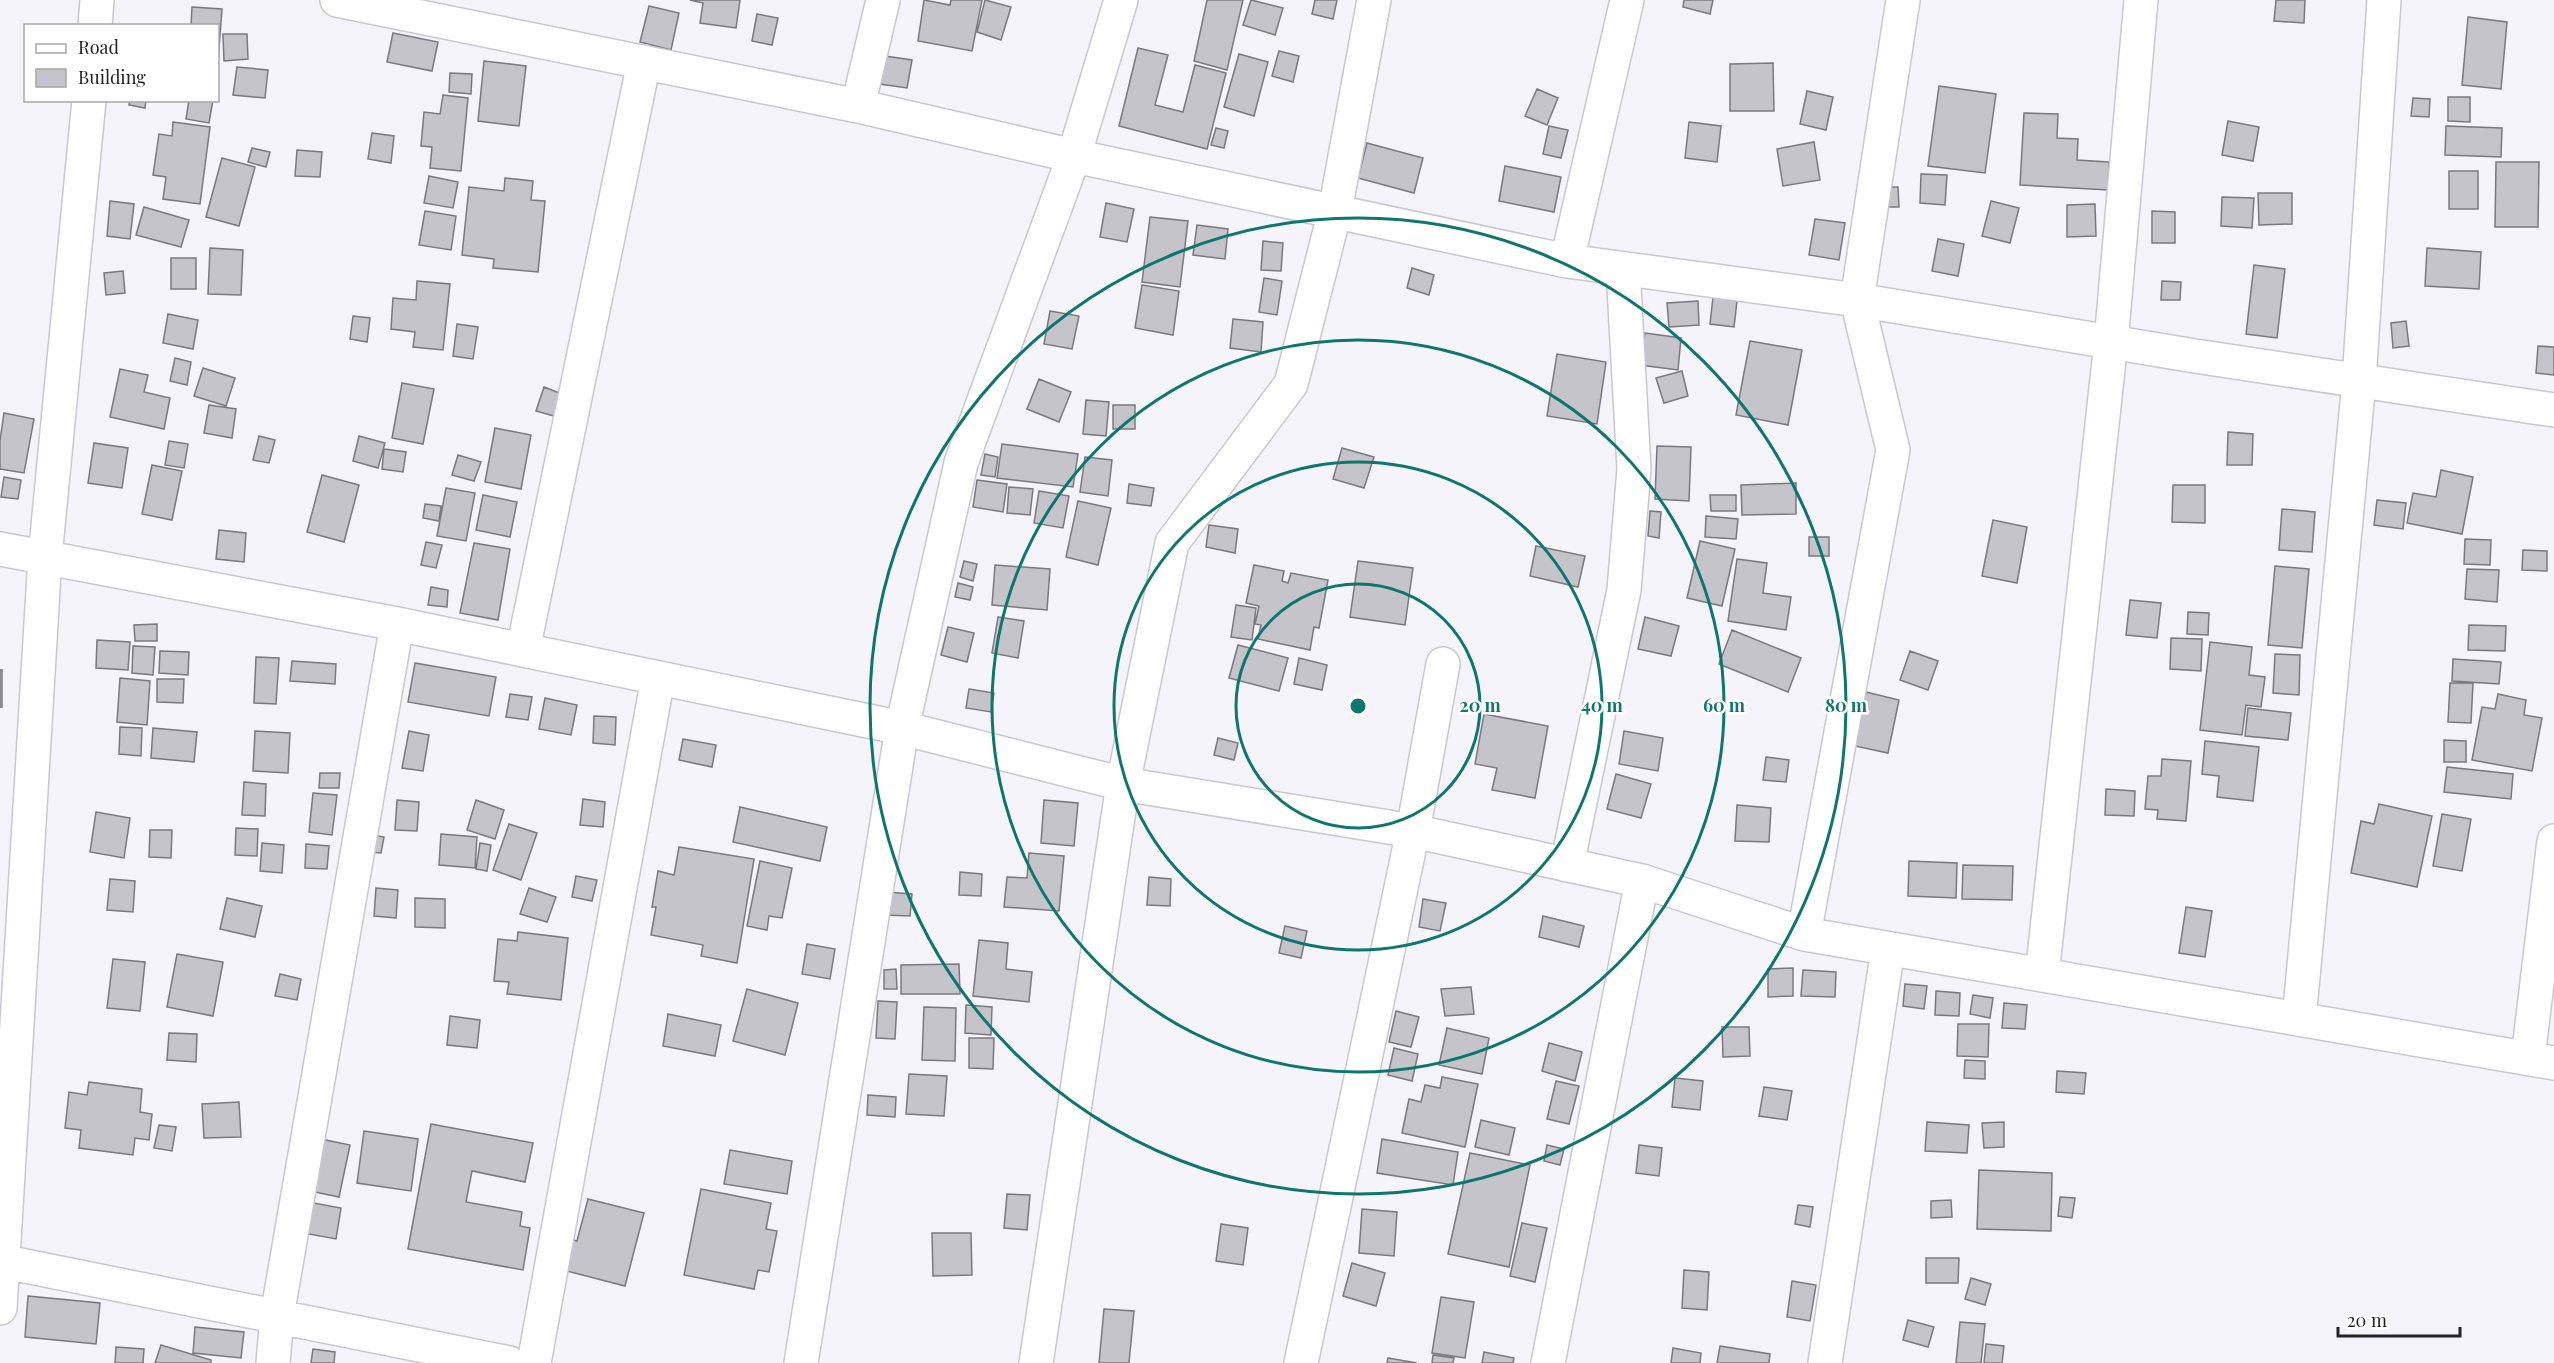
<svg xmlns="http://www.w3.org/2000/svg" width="2554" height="1363" font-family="'Playfair Display',serif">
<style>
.building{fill:#c5c4ca;stroke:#7a797f;stroke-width:1.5}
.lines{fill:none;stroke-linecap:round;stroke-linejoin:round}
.minor-casing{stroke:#c9c8ce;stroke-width:36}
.minor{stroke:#fff;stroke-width:33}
.ring{fill:none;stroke:#0f766e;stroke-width:3}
.centre{fill:#0f766e;stroke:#fff;stroke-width:3}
.ring-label{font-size:18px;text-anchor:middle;font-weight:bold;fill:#0f766e;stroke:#fff;stroke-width:5;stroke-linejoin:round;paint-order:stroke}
</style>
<rect width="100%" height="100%" fill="#f5f4fa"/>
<path class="building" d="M690,0h50l-4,28 -36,-5 3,-20z
M924,0l26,5 1,-5h31l-10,51 -54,-10z
M985,0l26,7 -10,33 -24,-8z
M1207,0h36l-16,70 -33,-9z
M1251,0l32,8 -8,27 -32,-10z
M1315,0h22l-4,19 -21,-5z
M1684,0h29l-3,14 -27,-7z
M2276,0h29l-1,23 -30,-2z
M649,6l30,7 -8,37 -31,-8z
M192,7l30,2 -4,53v-36h-27z
M757,14l21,4 -6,27 -20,-4z
M2468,17l39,5 -6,67 -39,-4z
M393,33l45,9 -6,29 -45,-9z
M223,34h24l1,25 -24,2z
M1138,48l30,7 -13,50 28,7 12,-47 31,8 -19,76 -88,-23z
M1279,51l20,5 -6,26 -21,-6z
M1239,54l29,8 -14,54 -30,-9z
M885,56l27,4 -5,28 -27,-4z
M484,61l42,5 -7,60 -41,-5z
M1773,63l1,48h-44v-47z
M237,67l31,3 -3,28 -32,-3z
M450,73l22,1 -1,20 -22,-2z
M1939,86l57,8 -11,79 -57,-7z
M1537,89l21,9 -11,27 -22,-9z
M1807,91l26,6 -7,33 -26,-6z
M443,95l25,3 -7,73 -31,-3 2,-21 -11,-1 3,-34 16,2z
M2448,97h22v25l-22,-1z
M2413,98l17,1 -1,18 -18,-1z
M130,100h16l-1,8 -16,-3z
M189,100h24l-4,23 -23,-4z
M2024,113l34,1 -1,24 21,1 -1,21 32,2 -1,28 -88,-5z
M2228,121l31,6 -6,34 -31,-6z
M173,122l37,5 -10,77 -37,-5 3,-22 -13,-2 6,-41 13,2z
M1689,122l32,4 -4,36 -32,-4z
M1549,126l19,4 -7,28 -18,-4z
M2446,126l56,2 -1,29 -56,-2z
M1216,128l12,3 -4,17 -13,-3z
M372,133l22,3 -3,27 -23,-4z
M1814,142l6,38 -37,6 -6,-37z
M1367,143l56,15 -9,35 -56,-15z
M252,148l18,4 -4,15 -18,-5z
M297,150l25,2 -2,25 -25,-1z
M222,158l33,9 -16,59 -33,-9z
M2496,162h43l-1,65h-43z
M1505,166l56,11 -7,35 -55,-11z
M2449,171h29v38h-29z
M1921,174l26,1 -2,30 -25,-2z
M429,176l29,6 -5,26 -29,-5z
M505,178l28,3 -2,19 14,1 -7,71 -45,-4 1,-9 -32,-4 7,-68 35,4z
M1884,187h14l1,20h-15z
M2258,193h34v31l-33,1z
M2222,197l32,1 -2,30 -31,-2z
M110,201l24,3 -4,35 -23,-3z
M1991,201l28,7 -9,35 -28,-7z
M1106,203l28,6 -7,33 -27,-5z
M2095,204l1,32 -29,1v-32z
M144,207l45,13 -8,27 -45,-12z
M425,211l31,5 -5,34 -32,-5z
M2152,211l23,1v31h-23z
M1150,217l38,4 -8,66 -38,-5z
M1815,219l30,4 -6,37 -30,-5z
M1197,225l31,4 -3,30 -32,-4z
M1938,239l26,5 -6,32 -26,-5z
M1263,241l20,2 -2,28 -20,-1z
M210,248l33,2 -2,45 -33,-1z
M2427,248l54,4 -2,37 -54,-3z
M171,258h25v31h-25z
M2254,265l31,4 -8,69 -31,-4z
M1412,268l22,7 -5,20 -22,-7z
M123,271l2,22 -19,2 -2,-22z
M1264,278l18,3 -5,34 -18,-3z
M417,281l33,3 -7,66 -30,-3 2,-15 -24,-3 2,-31 23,2z
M2162,281l19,1 -1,18h-19z
M1142,285l37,6 -6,44 -38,-7z
M1713,297l24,4 -3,26 -24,-3z
M1698,301l1,24 -30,2 -2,-24z
M1050,311l29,5 -7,33 -28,-5z
M168,314l30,6 -5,29 -30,-6z
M353,316l17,2 -3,24 -17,-3z
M1233,319l30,3 -2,30 -31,-4z
M2406,321l3,25 -16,2 -2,-25z
M457,324l21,3 -5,32 -20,-3z
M1645,333l36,5 -3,32 -38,-5z
M1750,341l52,9 -14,75 -52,-10z
M2538,346l16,1v28l-18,-2z
M1557,354l49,8 -9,62 -50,-8z
M175,358l16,4 -4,23 -17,-4z
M203,368l32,10 -9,28 -32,-10z
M120,369l28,6 -4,17 26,6 -6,31 -54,-12z
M1682,371l6,25 -24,7 -8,-25z
M1039,379l32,13 -12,30 -32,-13z
M402,383l32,6 -11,55 -31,-6z
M544,387l18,7 -8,22 -18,-5z
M1086,400l23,2 -3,34 -23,-2z
M209,405l27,4 -4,29 -28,-5z
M1113,405h22v24h-22z
M4,413l30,6 -10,54 -24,-4v-29z
M495,428l36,7 -10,54 -36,-7z
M2228,432l25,2 -1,31h-25z
M259,436l16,4 -6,23 -16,-3z
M359,436l26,7 -7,25 -25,-7z
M169,441l19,3 -4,24 -19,-3z
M94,443l34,5 -6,40 -34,-5z
M1002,444l76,10 -5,33 -76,-9z
M1657,446l34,1 -2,54 -34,-2z
M1342,448l32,9 -10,31 -31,-9z
M384,449l22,3 -3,20 -21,-3z
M985,454l13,3 -3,20 -14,-2z
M458,455l23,7 -7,19 -22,-6z
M1085,457l27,3 -4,36 -28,-4z
M152,465l30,6 -10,49 -30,-6z
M2441,470l32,7 -11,57 -55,-11 6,-30 23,4z
M322,475l37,10 -15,57 -37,-10z
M4,477l17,3 -3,19 -17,-2z
M977,480l30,4 -4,28 -30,-5z
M1796,483v31l-54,1 -1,-30z
M1129,484l25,4 -3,18 -24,-3z
M2173,485h32v38l-33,-1z
M1009,487l24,2 -3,26 -23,-2z
M446,488l29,5 -9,48 -29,-5z
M1039,491l30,5 -6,32 -29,-5z
M483,495l34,7 -7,35 -34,-7z
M1710,495h26v16h-25z
M2377,500l29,3 -3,26 -29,-4z
M1078,501l33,7 -13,57 -32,-8z
M425,504l16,2 -2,15 -16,-3z
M2282,509l33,3 -3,40 -33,-2z
M1650,511l11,1 -2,26 -11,-2z
M1706,516l32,3 -2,20 -31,-2z
M1993,520l34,7 -10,56 -35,-7z
M1209,525l29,4 -3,24 -29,-6z
M219,530l27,3 -2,29 -28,-3z
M1809,537h20v19h-20z
M2465,539l26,1 -1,25 -26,-1z
M1700,541l35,8 -13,57 -35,-8z
M426,542l16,3 -6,23 -15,-3z
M474,543l36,6 -12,71 -38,-7z
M1536,546l49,10 -7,31 -48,-11z
M2523,550l24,1v20l-25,-1z
M1737,559l30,4 -4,30 28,4 -5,33 -58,-9z
M964,561l13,3 -4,17 -13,-4z
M1358,561l55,7 -8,57 -55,-8z
M995,565l55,4 -3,41 -55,-5z
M1254,565l30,6 -2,10 6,2 3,-10 37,7 -9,48 -5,-1 -4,23 -52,-11 3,-14 -6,-1 4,-18 -13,-3z
M2275,566l34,3 -7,79 -34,-3z
M2467,569l32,1 -2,32 -32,-3z
M958,583l15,4 -3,13 -15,-3z
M431,587l17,3 -1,17 -19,-2z
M2130,600l31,3 -4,35 -31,-3z
M1236,605l20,3 -4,32 -21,-3z
M2188,612l21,1 -1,22 -21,-1z
M998,617l26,4 -6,37 -26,-5z
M1645,617l34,9 -8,30 -33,-7z
M157,624v17h-22l-1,-16z
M2469,625l37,1 -1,25 -37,-1z
M948,627l26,6 -7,29 -26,-7z
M1732,630l69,28 -13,34 -69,-28z
M2171,638l31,1 -1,32 -31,-2z
M97,640l33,2 -2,28 -32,-2z
M2210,642l42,5 -3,28 16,2 -4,30 -15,-2 -4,30 -42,-5z
M1238,645l50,13 -9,33 -50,-13z
M133,646l22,1 -2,28 -21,-2z
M160,651l29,1 -1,23 -29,-2z
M1910,651l28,10 -10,29 -28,-10z
M2275,654l25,1 -1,40 -26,-2z
M256,657l23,1 -3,46 -22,-1z
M1299,658l28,7 -5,25 -28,-6z
M2453,659l48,3 -2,22 -47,-3z
M292,661l44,3 -1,20 -45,-3z
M415,663l81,14 -7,39 -81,-14z
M0,670h2v37h-2z
M120,678l30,3 -3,44 -30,-3z
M157,679h27l-1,24 -26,-1z
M2450,683h23l-2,40 -23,-1z
M969,689l25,4 -3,19 -25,-4z
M1866,692l33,8 -11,53 -33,-7z
M510,694l22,3 -4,23 -22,-3z
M2498,694l28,6 -2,15 18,3 -10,53 -60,-11 10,-53 13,2z
M545,698l32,7 -6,30 -32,-6z
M2248,708l43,5 -3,27 -43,-4z
M1484,714l64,12 -13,72 -43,-8 5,-22 -22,-4z
M594,716l22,1 -1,28 -22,-2z
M120,727l22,1 -1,28 -22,-2z
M153,728l44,4 -3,30 -43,-4z
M255,731l35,2 -2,40 -35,-2z
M409,731l20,4 -6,36 -21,-3z
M1624,731l39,7 -5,33 -39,-7z
M1218,738l20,5 -4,17 -20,-5z
M683,739l33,6 -4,22 -33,-7z
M2444,740l22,1v21h-22z
M2205,741l54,6 -6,54 -36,-4 2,-21 -17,-2z
M1766,757l23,3 -3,22 -23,-2z
M2162,759l29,2 -5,60 -29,-2 1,-9 -13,-1 3,-33h13z
M2447,767l66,7 -2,25 -67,-7z
M320,773h20l-1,15h-20z
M1616,774l35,10 -10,34 -34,-9z
M244,782l22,2 -1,32 -23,-1z
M2106,789l29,2 -1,25 -29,-1z
M313,793l24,2 -5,40 -23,-3z
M583,799l22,3 -2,25 -23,-2z
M397,800l22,2 -2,29 -22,-1z
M476,800l28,10 -9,29 -28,-9z
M1044,800l34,3 -4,43 -33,-3z
M2379,804l53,12 -15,71 -66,-14 10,-52 13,3z
M1737,805l34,3 -2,34 -34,-1z
M740,807l87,20 -7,34 -87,-19z
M96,812l34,6 -6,40 -34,-6z
M2442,814l29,5 -9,52 -29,-5z
M509,824l28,9 -16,47 -28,-10z
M236,828l22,1 -1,27 -22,-1z
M150,830h22l-1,28 -22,-1z
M441,834l36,3 -2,31 -36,-3z
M372,835l12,2 -3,16 -11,-1z
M262,843l22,2 -2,28 -22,-2z
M480,843l11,2 -4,26 -11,-2z
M306,844l23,2 -2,23 -22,-1z
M679,847l75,12 -17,104 -36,-7 2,-11 -52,-10 5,-28h-4l6,-36 16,4z
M1029,853l35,3 -5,55 -55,-4 3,-30 20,1z
M760,861l32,7 -10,50 -13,-2 -2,14 -20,-4z
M1909,861l48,2 -1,35 -48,-2z
M1963,865l50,1 -1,34 -50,-1z
M960,872l22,2 -1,22 -22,-1z
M576,876l21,4 -5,21 -20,-4z
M1149,877l22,2 -1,27 -23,-1z
M110,879l25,2 -2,31 -26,-2z
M376,888l22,2 -2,28 -22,-2z
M529,888l27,9 -9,25 -27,-8z
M887,892l25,2 -2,22 -24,-1z
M227,898l35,8 -7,31 -35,-8z
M415,898l30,1v29l-30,-1z
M1423,899l23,4 -6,28 -21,-4z
M2186,907l26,4 -7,46 -26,-4z
M1543,916l41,10 -5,21 -40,-10z
M1285,926l22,5 -6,27 -22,-5z
M518,932l50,6 -7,62 -54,-6 2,-12 -15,-1 4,-42 19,2z
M979,940l29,3 -2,26 26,3 -3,30 -56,-6z
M807,944l28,5 -5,30 -28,-5z
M177,954l46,8 -10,54 -46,-9z
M113,959l32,3 -5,49 -33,-3z
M959,964l1,30h-59v-29z
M1793,968v28l-25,1v-28z
M896,969l1,20h-13v-19z
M1803,970l33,2 -1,25 -34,-1z
M280,974l21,5 -4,21 -22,-4z
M1905,984l22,2 -3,23 -21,-3z
M1471,987l3,27 -29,2 -4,-27z
M747,989l51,14 -13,52 -52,-14z
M1936,991l24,2 -1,23 -24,-1z
M1973,995l20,3 -3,20 -20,-4z
M878,1001l19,1 -2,37 -19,-1z
M2004,1003l23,2 -2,24 -23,-1z
M966,1005l26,2 -1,28 -26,-2z
M924,1007l32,1 -1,53 -33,-1z
M1396,1011l23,6 -8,30 -22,-5z
M668,1014l53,11 -6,31 -52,-10z
M450,1016l30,4 -3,28 -30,-3z
M1958,1024h31l-1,33 -31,-1z
M1722,1027h27l1,29 -27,1z
M1447,1028l42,10 -7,36 -43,-9z
M169,1033l28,1 -1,28 -29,-2z
M969,1038h25l-1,31 -24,-1z
M1549,1043l33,9 -7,29 -33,-10z
M1394,1048l24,6 -6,27 -24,-6z
M1965,1060l20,1v18l-21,-1z
M2057,1071l29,2 -2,21 -28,-2z
M909,1074l38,2 -3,40 -38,-2z
M1442,1077l36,7 -13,63 -63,-14 7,-34 12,3 4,-17 15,3z
M1675,1078l28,3 -3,29 -28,-3z
M1556,1081l23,5 -10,38 -22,-5z
M89,1082l53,7 -2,23 12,2 -3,26 -14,-2 -2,17 -54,-7 2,-18 -16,-2 4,-36 18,3z
M1764,1087l28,4 -5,29 -28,-4z
M868,1095l28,2 -1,20 -28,-2z
M239,1102l2,35 -37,1 -2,-34z
M1481,1120l34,8 -6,27 -34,-8z
M1927,1122l42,3 -2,28 -42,-2z
M2004,1122v25l-20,1 -2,-25z
M431,1124l102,19 -8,39 -53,-11 -6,31 56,10 -2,14 10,2 -7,42 -115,-21z
M159,1125l17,2 -4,24 -18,-3z
M364,1131l54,8 -7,52 -54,-8z
M321,1139l29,6 -11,52 -29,-6z
M1382,1139l76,13 -5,33 -76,-12z
M1547,1145l17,4 -4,16 -16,-4z
M1639,1145l23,3 -3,28 -23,-3z
M730,1150l62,11 -5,33 -63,-10z
M1470,1153l60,12 -21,102 -61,-13z
M1979,1170l73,3 -1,58 -74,-2z
M701,1189l70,14 -5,26 11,2 -8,41 -11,-2 -4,19 -70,-14z
M1007,1194l23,1 -3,35 -23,-2z
M2060,1197l15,1 -3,20 -14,-2z
M588,1199l56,14 -19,73 -62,-16 7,-31 7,2z
M1951,1200l1,17 -21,1v-17z
M308,1202l33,6 -5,31 -33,-6z
M1798,1205l15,2 -3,20 -15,-3z
M1362,1209l35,3 -3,44 -35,-3z
M1522,1223l25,5 -12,54 -25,-6z
M1221,1224l27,4 -5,37 -27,-4z
M932,1233h39l1,42 -39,1z
M1926,1258h33l-1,25h-32z
M1352,1263l33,10 -9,33 -33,-10z
M1684,1270l25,2 -2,38 -25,-2z
M1971,1278l20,6 -6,21 -20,-6z
M1792,1281l24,4 -6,36 -23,-4z
M28,1296l72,7 -4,41 -71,-7z
M1441,1297l33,5 -9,56 -33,-5z
M1104,1309l30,2 -5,52h-30z
M1908,1320l26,7 -6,20 -25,-7z
M1960,1322l25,2 -4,39h-25z
M195,1327l49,5 -3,26 -48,-5z
M1986,1344l18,2 -2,17h-18z
M161,1345l50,15v3h-56z
M1720,1346l50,8 -1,9h-52z
M116,1347l28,2 -1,14h-28z
M1673,1348l28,5 -1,10h-29z
M313,1349l22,3 -1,11h-23z
M1484,1352l30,6 -1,5h-31z
M1433,1355l21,3 -1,5h-21z
M1388,1358l29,5h-30z"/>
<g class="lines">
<defs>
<path id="minor" d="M337,0l521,106 216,50 493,105 290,39 338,56 359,54
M95,26l2,-26
M858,106l25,-106
M1567,261l60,-261
M0,549l397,75 505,104 221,56 290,47 229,50 162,53 750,129
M523,650l121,-588
M1567,865l57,-275 10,-121 -11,-200
M1804,934l89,-484 -36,-150 46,-300
M2042,975l69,-633 30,-342
M2299,1019l60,-638 25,-381
M2528,1058l26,-217
M0,1261l509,102
M0,1308l45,-751 44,-457
M273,1363l4,-47 120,-692
M534,1363l124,-685
M801,1363l101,-635 59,-265 113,-307 47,-156
M1036,1363l87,-579 49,-241 119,-159 44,-173 39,-211
M1301,1363l112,-532 30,-167
M1548,1363l94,-482
M1825,1363l63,-414"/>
</defs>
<use href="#minor" class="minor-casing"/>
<use href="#minor" class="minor"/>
</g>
<g class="ring">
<circle cx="1358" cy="706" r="122"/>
<circle cx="1358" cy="706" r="244"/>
<circle cx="1358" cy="706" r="366"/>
<circle cx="1358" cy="706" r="488"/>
</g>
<circle cx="1358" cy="706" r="9" class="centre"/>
<g class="ring-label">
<text x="1480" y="712">20 m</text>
<text x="1602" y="712">40 m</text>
<text x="1724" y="712">60 m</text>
<text x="1846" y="712">80 m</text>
</g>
<rect x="24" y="24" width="195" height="78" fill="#ffffff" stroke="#a7a7a8" stroke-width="1.5"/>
<rect x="36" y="44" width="30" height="9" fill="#ffffff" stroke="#a7a7a8" stroke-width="1.5"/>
<text x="78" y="54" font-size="18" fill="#242326">Road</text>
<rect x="36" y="69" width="30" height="18" fill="#c5c4ca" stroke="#a7a7a8" stroke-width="1.5"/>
<text x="78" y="84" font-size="18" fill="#242326">Building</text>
<path d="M2338 1327v9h122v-9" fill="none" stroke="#242326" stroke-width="3"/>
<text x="2347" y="1327" font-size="18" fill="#242326" stroke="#ffffff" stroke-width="4.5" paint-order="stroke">20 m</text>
</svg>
